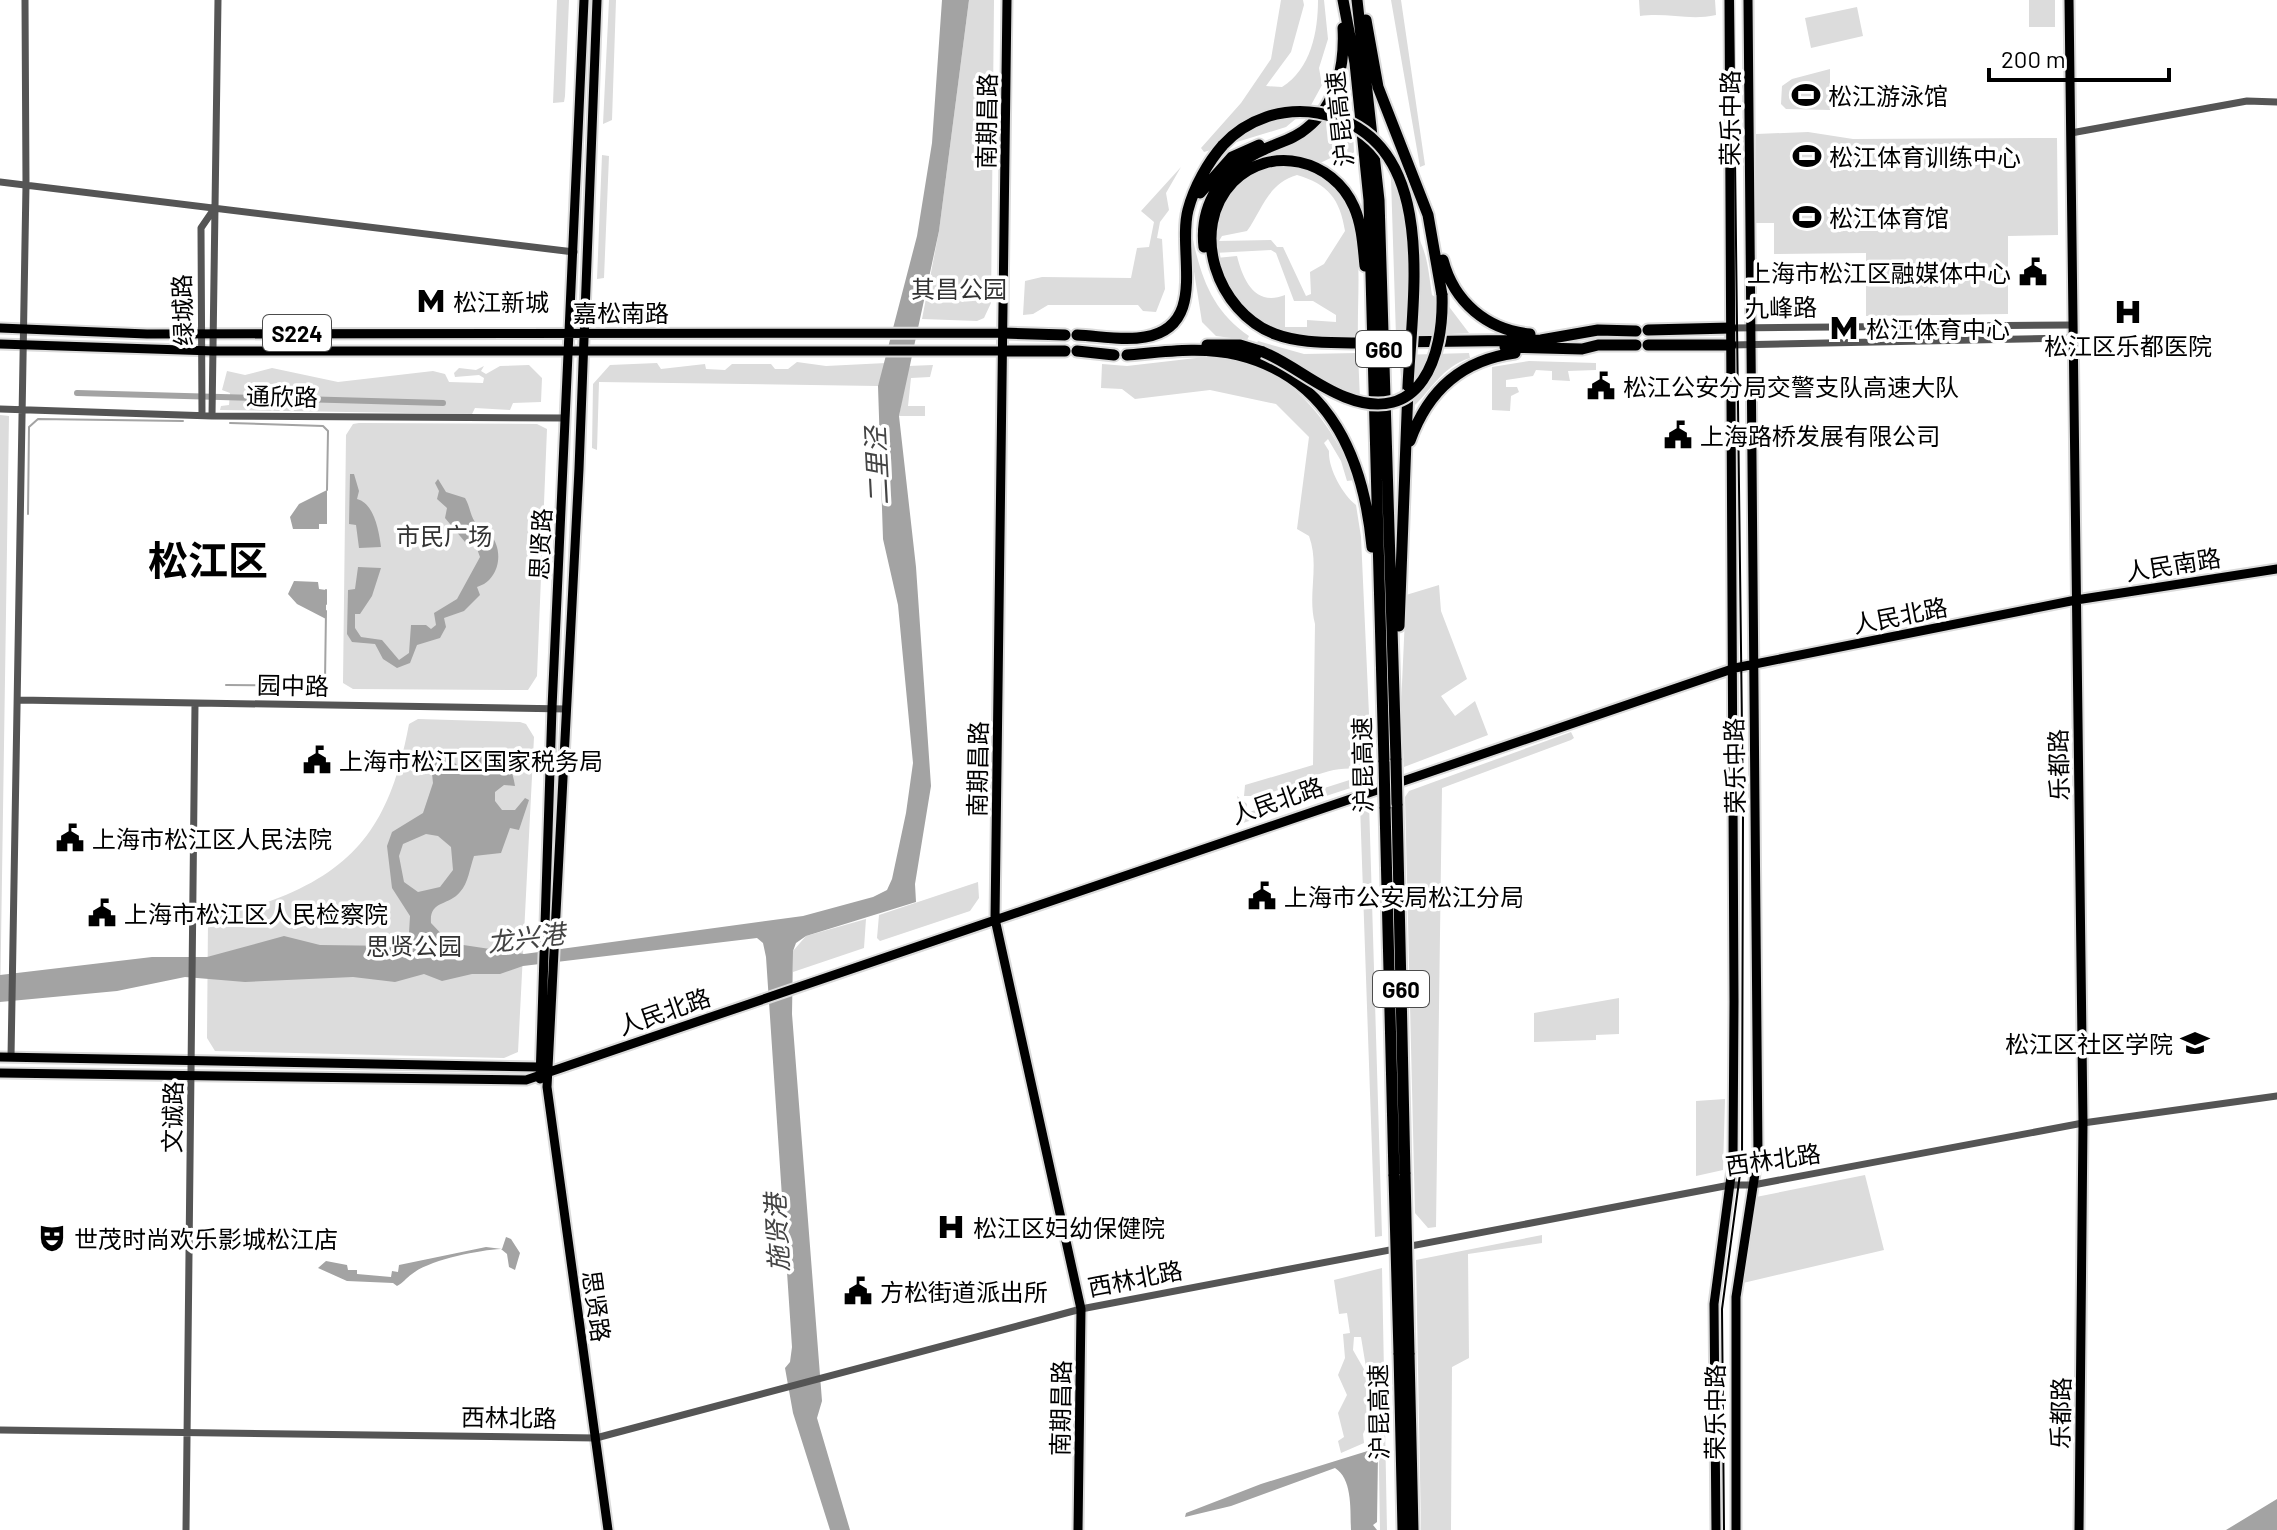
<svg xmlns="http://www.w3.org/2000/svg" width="2277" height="1530" font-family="Barlow,'Noto Sans SC',sans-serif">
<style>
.green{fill:#dcdcdc;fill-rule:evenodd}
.water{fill:#a3a3a3;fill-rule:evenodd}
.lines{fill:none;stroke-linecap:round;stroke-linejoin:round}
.stream{stroke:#a3a3a3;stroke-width:2}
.canal{stroke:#a3a3a3;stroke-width:6}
.highway-tunnel{stroke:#d9d9d9;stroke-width:11;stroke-dasharray:11 5.5;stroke-linecap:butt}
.major-casing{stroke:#dbdbdb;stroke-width:13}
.highway-casing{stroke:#dbdbdb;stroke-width:15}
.minor{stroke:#555;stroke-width:7}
.major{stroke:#000;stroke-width:9}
.highway{stroke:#000;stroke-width:11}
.tram{stroke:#000;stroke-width:2}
.highway-bridge-casing{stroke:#dbdbdb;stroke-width:15;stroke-linecap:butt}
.highway-bridge{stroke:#000;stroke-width:11}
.labels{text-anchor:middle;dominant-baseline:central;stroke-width:7;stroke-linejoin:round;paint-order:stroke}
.shield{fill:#fff;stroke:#4c4c4c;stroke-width:2}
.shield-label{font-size:22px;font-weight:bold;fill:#000}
.poi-label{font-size:24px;fill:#000;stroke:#fff;text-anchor:start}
.street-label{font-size:24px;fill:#000;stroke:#fff}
.park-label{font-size:24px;fill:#333;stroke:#fff}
.water-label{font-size:26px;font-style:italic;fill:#444;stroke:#fff}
.town-label{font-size:40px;font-weight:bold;fill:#000;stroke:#fff}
</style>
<rect width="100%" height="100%" fill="#fff"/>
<path class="green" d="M557,0h12l-4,96 -1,6 -11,1z
M609,0h7l-4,120 -9,4z
M969,0h25l-3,303 -7,15 -7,3 -55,-2 17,-88z
M1281,0h22l1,5 -13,47 -25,34 16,1c29,-18 36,-55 36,-87h6l4,39 -9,29 3,17 -12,22 -24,20 -82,25 -3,-4 40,-45 30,-44z
M1391,0h10l24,165 -5,2z
M1639,0h76l1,15c-27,6 -49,-3 -76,1z
M2029,0h26v27h-26z
M1857,7l6,29 -52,12 -6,-30z
M1830,69v41l-44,-1 -5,-5 1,-18 10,-7z
M1320,120l33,12 1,20 -5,6 -10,-4 -21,10 -21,-7 -58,8 63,-26z
M1808,132l45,7 204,-1 1,97 -50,1v78l-142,2v-63l-92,1v-31h-18v-89z
M602,155l7,1 -5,122 -7,1z
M1282,164c94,10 74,105 76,175 -77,1 -111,-5 -142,-81l21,-2c6,24 18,51 48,39v32h22v-7l29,2v-7l-23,-14h-19l-18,-48 -5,-3 -57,3c1,-14 0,-34 5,-46 11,-24 38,-39 63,-43zM1297,175c31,9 43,24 48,56l-21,33 -14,8 1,22 -5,2 -23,-49h-6l-6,-7 -52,1 3,-5 25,-5c15,-21 21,-48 50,-56z
M1181,167l-15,26 3,17 -9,12 -3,16 5,1 3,50 -9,23 -13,-1 -5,-6h-90l-15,9 -10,1 2,-34 17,-4 89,1 6,-30 12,-1 5,-25 -13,-11z
M1391,178l8,18 5,26c23,15 24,48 28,73l15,9 22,29 -73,4z
M1189,240h4c9,41 21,72 56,96l-2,4 -31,-4 -14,-14z
M1258,341l46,13 54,-1 2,47 -104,-55z
M1469,353l1,5c-29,9 -39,33 -59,51v-32h-10l-2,-22z
M1205,357c75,-4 125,60 150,123l-8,1 -6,-20 -13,-22 -4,4 5,8c-1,17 13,43 27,54l5,32 11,244 -129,42 -6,-27 10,8 -1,9 113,-36 -1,-8c-42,-5 -74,29 -114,27l1,-11 68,-20 2,-141c-8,-30 5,-58 -6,-88l-12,-7 12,-92 -33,-33 -66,-14 -75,9 -13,-10 -21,-1 1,-24 25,2z
M1529,361l67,2v7l-28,1 2,10 -18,-1v-9l-16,-1 -3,6 -27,4v7h11l2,5 -8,4 -1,15 -18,-1v-43z
M797,362l29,4 60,-3 -8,23 -279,-4 -2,68 -5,-2 1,-64 17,-19 47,-2 4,6 44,-5 1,5 19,1 7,-6h39l4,5h13z
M529,365l13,13 -1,24 -28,1 -3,7 -35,-2 -3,6 -252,-4 1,-4 8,-1 1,-12 -8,-3 5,-19 18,4 27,-7 66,14 95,-11 12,3 4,8 34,1 1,-5 -5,-3 -24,2 -1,-4 5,-5 17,2 8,-4 -3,5 5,3 14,-8z
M933,365l-3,12 -19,1 -3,28h17v10h-26l9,-50z
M0,415l9,1 -9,593z
M359,423l178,1 10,5 -10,247 -9,14 -175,-1 -10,-6 3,-248 7,-11z
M1439,585l2,26 26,68 -26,17 14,20 20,-15 13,34 -84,32 -3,-61 5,-111z
M418,719l102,3 6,2 8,13 -16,315 -14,6 -289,-7 -8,-13 1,-118c11,-13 41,-11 57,-17 94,-33 126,-83 144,-179z
M1571,732l3,6 -3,2 -129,48 -6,439 -8,1 -13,-15 -10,-416 4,-6z
M1369,802l13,434 -7,1 -15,-432z
M978,882l1,16 -9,13 -90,30 -3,-3 2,-23z
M866,919l-2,29 -71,24v-21l13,-15z
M1619,998v36l-23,1v5l-62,2v-29z
M1725,1099l-2,71 -27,6v-75z
M1865,1175l19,75 -141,33 13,-86z
M1542,1235v8l-74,11 1,104 -17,9 -1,163h-30l-5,-270z
M1382,1268l5,262h-7l-2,-118 -5,-2 -12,-73h-7l-1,13 12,21 5,48 -7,15 1,9 -23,10 -3,-12 6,-4 -6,-24 9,-18 -9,-20 7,-17 -2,-24 7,-1 -3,-20 -8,1 -5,-34z"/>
<path class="water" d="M942,0h27l-30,231 -40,185 17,151 15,219 -16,98 1,18 -110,34 -10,7 -3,8 -1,63 30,387 -5,17 33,112h-20l-37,-117 -8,-45 5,-6 2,-15 -26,-390 -3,-14 -6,-5 -234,28 -23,8h-28l-30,7 -18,-7 -29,8 -42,-5 -108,5 -60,-5 -68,14 -117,11v-27l152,-18h55l77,-21 36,9 76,1 8,-4 5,-9 1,-17 -18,-28 -5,-42 5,-14 31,-19 10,-30 -3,-28 9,-7 19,18 15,-4 9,-13c23,-1 30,18 33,37l-11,-1 -9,7v9l7,9h13l10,-12 4,2 -10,30 -9,-2 -9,25 -27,3c-4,11 -6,28 -14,36 -11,14 -31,8 -29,31l19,20 74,11 279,-38 70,-19 14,-7 5,-11 14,-66 7,-50 -15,-158 -15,-66 -5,-153 39,-150 15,-93zM426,834l12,2 13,11 2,23 -13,17 -22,5 -14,-10 -5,-26 4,-12z
M350,474h4l5,17 -2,8c17,4 22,32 24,48l-22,1 -3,-23 -7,-1z
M438,479l8,13 19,6c5,8 5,17 10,24 4,5 10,7 15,12 15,17 9,47 -13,53l3,8 -16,16 -20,7 2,9 -6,11 -23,7 -7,18 -13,5 -14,-9 -8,-15 -23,-2 -5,-8 1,-44 7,-1 3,-22 23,1 -9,28 -12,18h-5v14l6,9 21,3 17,20 10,-7 2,-28h15l5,4 5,-4 -2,-12 23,-14 23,-42 -4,-11 -11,-4 -20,-24 2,-10 -10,-9 2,-8 -4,-8z
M327,490v34h-8v5h-26l-3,-12 9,-13z
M294,581l24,1 1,7 7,1v29l-29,-15 -9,-10z
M506,1237l5,2 9,14 -5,17 -6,-3 -2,-13 -6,-5c-22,1 -72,11 -89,25 -6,4 -9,9 -15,12l-4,-3 -46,-2 -29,-13 8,-7 21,4 1,5h9v4l34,3 1,-6 6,1 1,-7 87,-18 16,2z
M1374,1449l4,5 -1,68 -4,3 4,5h-26c-1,-19 2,-51 -16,-62l-104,38 -46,11 1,-4 75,-29z
M2277,1499v31h-51z"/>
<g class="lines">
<path class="stream" d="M230,423l93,3 5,5 -1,59
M28,514l1,-87 9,-8 145,2
M326,604v-14
M226,685l94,1 5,-5 1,-70"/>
<path class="canal" d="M77,393l366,10"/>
<path class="highway-tunnel" d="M1359,349l33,-1"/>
<defs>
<path id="major" d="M597,0l-18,469 -32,618 61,443
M1007,0l-12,919 86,390 -3,221
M2069,0l14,1123 -4,407
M0,328l147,6 856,-1
M0,344l213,7h790
M0,1057l540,10
M0,1073l526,7 1209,-412 341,-68 201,-31
M540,1079l12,-371 32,-708
M1716,1530l-2,-226 19,-143 1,-160 -5,-1001
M1736,1530v-233l22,-143 -10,-1154"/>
<path id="highway" d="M1343,0l12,63 14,137 15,562
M1357,0l22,200 17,560
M1366,20l12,67 50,128 14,80
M1200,193l32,-36 27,-12
M1204,247c-5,-43 20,-80 59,-97 14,-7 32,-11 44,-22 30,-24 38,-63 36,-100
M1443,260c11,42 44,70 87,74
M1648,330l83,-2
M1003,333l62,2
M1077,335c22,1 47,6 68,2 64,-11 32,-85 43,-127 6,-23 20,-48 35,-65
M1392,342l149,-2 57,-10 38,1
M1359,343c-29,-1 -57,1 -84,-9 -58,-22 -87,-105 -42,-152 37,-38 100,-23 121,25 8,18 9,39 11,59
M1207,345h33l23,7
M1648,345h83
M1505,347l77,2 16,-4h38
M1003,351h62
M1077,351l37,4
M1127,355c36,-3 75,-9 111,0 93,23 126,106 134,192
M1410,441c18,-51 52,-81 105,-88
M1399,626l9,-238
M1397,804l8,370
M1385,807l9,369
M1399,1353l4,177
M1409,1353l4,177"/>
</defs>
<use href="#major" class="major-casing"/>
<use href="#highway" class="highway-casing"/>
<path class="minor" d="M2071,133l176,-32 30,1
M0,182l574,70
M1731,328l341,-3
M1731,345l341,-7
M0,409l212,7 353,2
M202,415l-1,-187 13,-19
M212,416l6,-416
M18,700l549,9
M11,1057l15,-872 -1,-185
M0,1430l596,8 485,-129 649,-124h23l330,-62 194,-27
M186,1530l9,-826"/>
<use href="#major" class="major"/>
<use href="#highway" class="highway"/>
<path class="tram" d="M1724,1530l-2,-221 20,-150 1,-349 -10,-810"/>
<defs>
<path id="highway-bridge" d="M1223,145c24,-26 60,-38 95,-32 124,23 94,182 90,273
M1263,352c29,12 53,34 82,45 76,30 99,-41 97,-102
M1396,760l1,44
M1384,762l1,45
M1405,1174l4,179
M1394,1176l5,177"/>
</defs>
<use href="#highway-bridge" class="highway-bridge-casing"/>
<use href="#highway-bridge" class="highway-bridge"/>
</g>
<defs>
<symbol id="stadium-bare" viewBox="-9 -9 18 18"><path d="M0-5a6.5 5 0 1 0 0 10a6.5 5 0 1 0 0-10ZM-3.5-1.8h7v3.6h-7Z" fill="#000" stroke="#fff" stroke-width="2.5" paint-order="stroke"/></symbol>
<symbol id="civic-bare" viewBox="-9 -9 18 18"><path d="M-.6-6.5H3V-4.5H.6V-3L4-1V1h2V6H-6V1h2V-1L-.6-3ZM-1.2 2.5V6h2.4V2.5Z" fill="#000" stroke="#fff" stroke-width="2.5" paint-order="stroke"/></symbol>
<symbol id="metro-bare" viewBox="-9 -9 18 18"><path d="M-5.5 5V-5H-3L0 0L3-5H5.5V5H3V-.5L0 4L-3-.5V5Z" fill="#000" stroke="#fff" stroke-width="2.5" paint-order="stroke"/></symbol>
<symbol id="hospital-bare" viewBox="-9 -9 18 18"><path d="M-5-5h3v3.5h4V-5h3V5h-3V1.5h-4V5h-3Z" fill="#000" stroke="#fff" stroke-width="2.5" paint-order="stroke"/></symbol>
<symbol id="university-bare" viewBox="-9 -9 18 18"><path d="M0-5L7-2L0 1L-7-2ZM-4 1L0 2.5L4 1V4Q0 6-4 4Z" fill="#000" stroke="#fff" stroke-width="2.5" paint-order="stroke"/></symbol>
<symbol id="theatre-bare" viewBox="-9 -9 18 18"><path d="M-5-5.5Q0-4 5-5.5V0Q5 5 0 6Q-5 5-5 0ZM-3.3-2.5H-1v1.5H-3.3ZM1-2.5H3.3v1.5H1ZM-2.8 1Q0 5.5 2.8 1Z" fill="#000" stroke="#fff" stroke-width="2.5" paint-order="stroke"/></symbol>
</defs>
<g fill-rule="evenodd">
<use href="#stadium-bare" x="1786" y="75" width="40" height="40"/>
<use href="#stadium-bare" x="1787" y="136" width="40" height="40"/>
<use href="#stadium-bare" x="1787" y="197" width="40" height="40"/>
<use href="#civic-bare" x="2013" y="252" width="40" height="40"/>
<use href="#metro-bare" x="411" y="281" width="40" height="40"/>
<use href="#hospital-bare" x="2108" y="292" width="40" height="40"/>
<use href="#metro-bare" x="1824" y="308" width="40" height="40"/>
<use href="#civic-bare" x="1581" y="366" width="40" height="40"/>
<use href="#civic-bare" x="1658" y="415" width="40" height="40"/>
<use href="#civic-bare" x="297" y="740" width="40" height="40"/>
<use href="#civic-bare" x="50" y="818" width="40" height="40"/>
<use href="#civic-bare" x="1242" y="876" width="40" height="40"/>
<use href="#civic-bare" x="82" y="893" width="40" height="40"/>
<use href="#university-bare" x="2175" y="1023" width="40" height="40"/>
<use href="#hospital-bare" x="931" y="1207" width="40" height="40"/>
<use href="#theatre-bare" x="32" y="1218" width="40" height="40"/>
<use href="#civic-bare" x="838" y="1271" width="40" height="40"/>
</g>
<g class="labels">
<g class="shield">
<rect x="263" y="315" width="68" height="36" rx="6"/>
<rect x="1356" y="331" width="56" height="36" rx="6"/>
<rect x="1373" y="971" width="56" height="36" rx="6"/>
</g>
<g class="shield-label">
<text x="297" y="333">S224</text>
<text x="1384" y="349">G60</text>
<text x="1401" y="989">G60</text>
</g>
<g class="poi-label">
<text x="1828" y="95">松江游泳馆</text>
<text x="1829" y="156">松江体育训练中心</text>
<text x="1829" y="217">松江体育馆</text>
<text x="2011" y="272" text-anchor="end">上海市松江区融媒体中心</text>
<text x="453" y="301">松江新城</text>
<text x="1866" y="328">松江体育中心</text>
<text x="2128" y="345" text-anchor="middle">松江区乐都医院</text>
<text x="1623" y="386">松江公安分局交警支队高速大队</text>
<text x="1700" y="435">上海路桥发展有限公司</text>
<text x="339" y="760">上海市松江区国家税务局</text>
<text x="92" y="838">上海市松江区人民法院</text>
<text x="1284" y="896">上海市公安局松江分局</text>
<text x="124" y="913">上海市松江区人民检察院</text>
<text x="2173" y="1043" text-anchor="end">松江区社区学院</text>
<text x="973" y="1227">松江区妇幼保健院</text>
<text x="74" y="1238">世茂时尚欢乐影城松江店</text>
<text x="880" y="1291">方松街道派出所</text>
</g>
<g class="street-label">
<text transform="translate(1729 118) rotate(-90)">荣乐中路</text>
<text transform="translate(1339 119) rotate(-96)">沪昆高速</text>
<text transform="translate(986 121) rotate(-89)">南期昌路</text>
<text transform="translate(1781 307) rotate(-1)">九峰路</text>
<text transform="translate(182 310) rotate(-92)">绿城路</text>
<text x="621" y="312">嘉松南路</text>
<text transform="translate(282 396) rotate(1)">通欣路</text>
<text transform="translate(540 544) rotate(-87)">思贤路</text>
<text transform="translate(2173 564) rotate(-9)">人民南路</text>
<text transform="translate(1900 615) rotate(-11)">人民北路</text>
<text transform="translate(293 685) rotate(1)">园中路</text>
<text transform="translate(1362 765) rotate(-91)">沪昆高速</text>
<text transform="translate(2058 765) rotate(-91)">乐都路</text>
<text transform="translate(1734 766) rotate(-91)">荣乐中路</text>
<text transform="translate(977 769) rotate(-89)">南期昌路</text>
<text transform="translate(1277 800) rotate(-19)">人民北路</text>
<text transform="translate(664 1011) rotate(-19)">人民北路</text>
<text transform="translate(172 1117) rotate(-89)">文诚路</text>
<text transform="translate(1773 1159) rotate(-8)">西林北路</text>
<text transform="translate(1135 1278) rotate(-11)">西林北路</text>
<text transform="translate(597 1306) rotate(82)">思贤路</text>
<text transform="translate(1060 1408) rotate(-89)">南期昌路</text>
<text transform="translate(1378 1412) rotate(-91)">沪昆高速</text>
<text transform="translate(1714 1412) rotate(-90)">荣乐中路</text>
<text transform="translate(2060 1413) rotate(-89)">乐都路</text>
<text transform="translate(509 1417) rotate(1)">西林北路</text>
</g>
<g class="park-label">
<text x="959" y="288">其昌公园</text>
<text x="444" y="535">市民广场</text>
<text x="414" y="945">思贤公园</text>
</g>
<g class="water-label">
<text transform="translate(876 466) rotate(-93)">二里泾</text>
<text transform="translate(526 937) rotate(-7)">龙兴港</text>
<text transform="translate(776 1233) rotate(-93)">施贤港</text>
</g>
<g class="town-label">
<text x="208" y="559">松江区</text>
</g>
</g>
<path d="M1989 68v12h180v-12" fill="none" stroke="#000000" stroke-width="4"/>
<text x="2001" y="68" font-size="24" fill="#000000" stroke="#ffffff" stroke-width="6" paint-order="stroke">200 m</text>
</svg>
